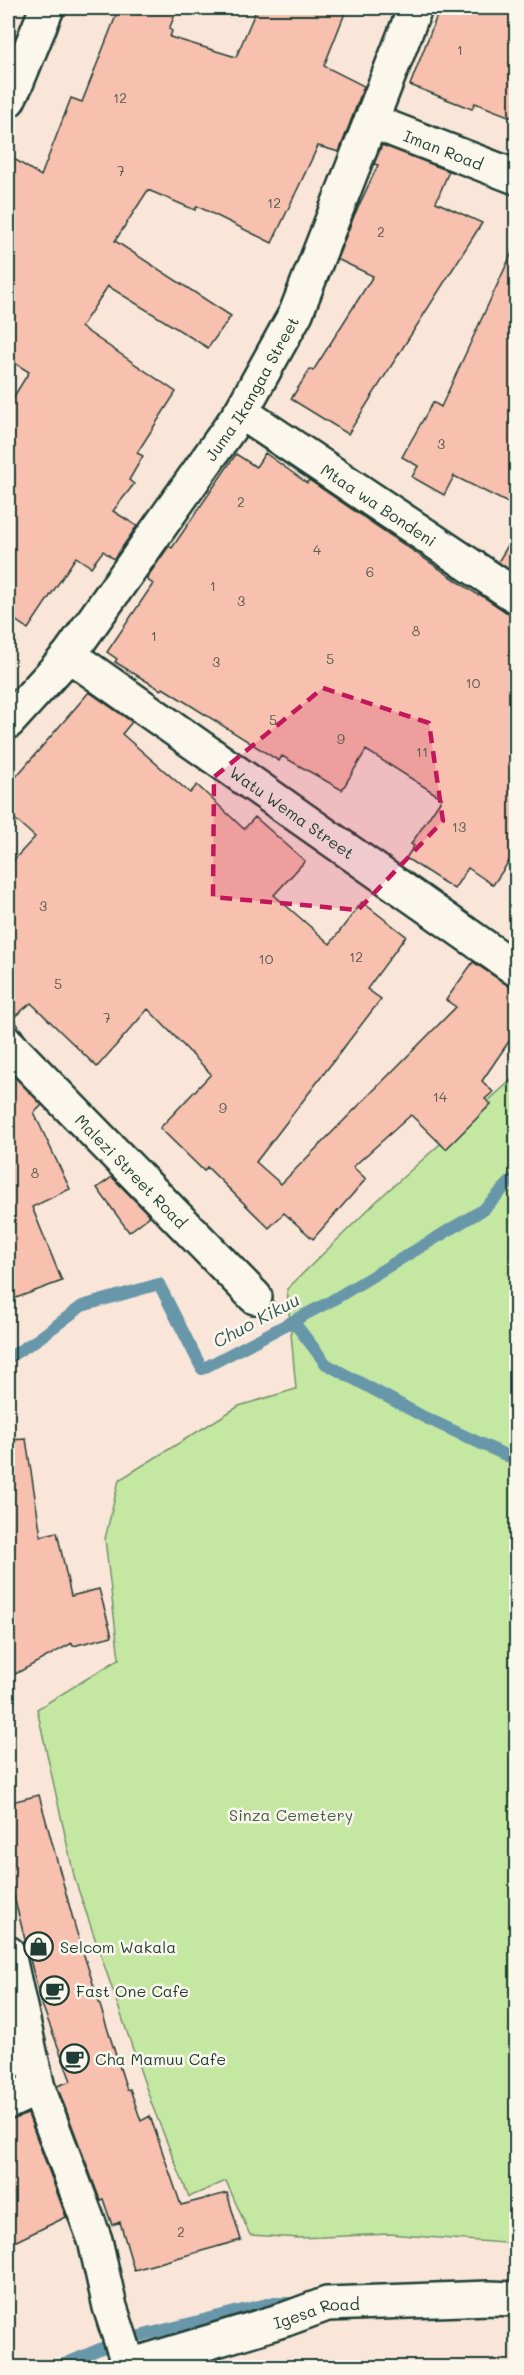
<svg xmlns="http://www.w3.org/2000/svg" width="524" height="2375" font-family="Mali,sans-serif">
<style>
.green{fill:#c4e8a2;stroke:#72926b;stroke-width:1.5}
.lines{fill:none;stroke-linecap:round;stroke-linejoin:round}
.stream{stroke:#6897aa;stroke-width:12}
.building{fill:#f8c0ae;stroke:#1f3d34;stroke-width:1.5}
.minor-casing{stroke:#1f3d34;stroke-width:38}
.minor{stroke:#fbf7ec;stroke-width:33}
.marked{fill:#c2185b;fill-opacity:0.2;stroke:#c2185b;stroke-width:4.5;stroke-dasharray:12 8;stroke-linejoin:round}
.labels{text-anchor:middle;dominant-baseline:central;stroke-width:5;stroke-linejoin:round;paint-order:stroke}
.number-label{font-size:14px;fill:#555e52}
.street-label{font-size:16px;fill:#1f3d34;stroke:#fbf7ec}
.park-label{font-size:16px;fill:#405f4a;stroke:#fbf7ec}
.poi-label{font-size:16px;fill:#1f3d34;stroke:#fbf7ec;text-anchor:start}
.water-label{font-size:18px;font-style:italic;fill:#375b5b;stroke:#fbf7ec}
</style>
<rect width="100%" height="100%" fill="#fae6d9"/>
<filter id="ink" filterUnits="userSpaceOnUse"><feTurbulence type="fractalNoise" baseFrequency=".0167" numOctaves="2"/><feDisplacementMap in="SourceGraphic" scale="12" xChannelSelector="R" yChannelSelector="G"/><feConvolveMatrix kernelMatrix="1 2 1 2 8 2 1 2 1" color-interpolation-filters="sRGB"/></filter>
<g filter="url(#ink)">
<path class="green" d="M516,1076v1168l-127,-10 -89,4 -50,-3 -24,-54 -37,16 -37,-92 -77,-225 -38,-171 82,-50 -14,-120 14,-59 120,-74 57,-17 -9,-100 95,-93z"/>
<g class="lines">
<path class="stream" d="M293,1321l33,43 98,53 92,43
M8,1358l30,-19 44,-33 77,-22 43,85 129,-68 153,-92 32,-33
M55,2368l61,-26 155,-39h25"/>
</g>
<path class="building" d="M119,8h59l-9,21 3,2 -2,6 66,20 21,-49h90l-23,58 40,20 -25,66 -21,-6 -46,97 -75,-37 -2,4 -47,-20 -33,51 116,75 -23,32 -100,-62 -27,41 95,65 -39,61 6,3 -14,24 5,4 -21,27 24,15 -23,33 -11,-8 -12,16 -15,-10 -48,72 -20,-14v-209l21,-34 -21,-13v-204l33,21 30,-78 11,4z
M440,8h76v111l-41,-16 -3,6 -62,-24z
M382,145l67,26 -13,31 46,21 -134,211 -57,-35 19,-30 3,2 60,-95 -36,-17 17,-43 24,-51 -4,-1z
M516,244v263l-62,-31 -10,19 -32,-18 6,-11 -16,-9 31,-55 8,5z
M265,453l42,30 2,-3 169,115 1,-1 27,18 10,2v237l-23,34 -25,-17 -14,21 -48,-31 8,-12 -3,-2 31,-46 -76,-48 -24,40 -60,-34 -3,5 -116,-73 -2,2 -46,-28 2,-3 -10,-7 46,-68 -7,-5 23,-33 3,2 64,-94 20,13z
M516,532v42l-18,-12z
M89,692l43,30 -10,12 68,59 7,-8 47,44 11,-12 50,44 -31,34 56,49 32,-42 44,34 -39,53 14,10 -125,163 25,22 175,-177 -10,-7 27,-38 43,29v40l-34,50 11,11 -8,7 6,5 -45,45 -35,-34 -58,52 13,12 -53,60 -29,-26 -15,15 -62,-61 -3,4 -44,-43 51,-54 -63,-65 -51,58 -66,-64 -18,15 11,16 -10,-8h-6v-160l27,-29 -27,-24v-27z
M8,1070l34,35 -8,8 36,76 -38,18 30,74 -54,20z
M112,1177l38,39 -21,16 -32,-44z
M26,1439l15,97 16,-4 14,64 28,-7 13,47 -39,10 -1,-3 -64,35v-238z
M39,1795l37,135 51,160 3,-1 11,32 9,-5 31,89 46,-12 14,47 -107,30 -14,-48 -8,3 -9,-26 -3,1 -43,-114 14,-5 -30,-79 -29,-113h-4v-86z
M28,2114l38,103 -58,28v-124z"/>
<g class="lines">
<defs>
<g id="minor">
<path d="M8,100l8,-16 31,-76"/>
<path id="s1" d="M371,121l145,56"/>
<path id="s2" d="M241,412l275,184"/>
<path id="s3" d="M69,655l447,314"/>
<path id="s4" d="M8,722l61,-67 172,-243 55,-99 119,-305"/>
<path id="s5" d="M8,1044l247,253"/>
<path d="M8,1953l30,135 57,152 15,67 19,59"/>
<path d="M8,2102l30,-14"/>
<path id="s6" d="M123,2368l163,-49 41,-15 162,-6 27,1"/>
</g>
</defs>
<use href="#minor" class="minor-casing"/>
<use href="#minor" class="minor"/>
</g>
</g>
<path class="marked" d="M323,688l106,35 14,98 -85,89 -145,-13 1,-120z"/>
<defs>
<symbol id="shop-ring" viewBox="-11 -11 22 22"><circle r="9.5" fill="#fbf7ec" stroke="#1f3d34" stroke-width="1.5"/><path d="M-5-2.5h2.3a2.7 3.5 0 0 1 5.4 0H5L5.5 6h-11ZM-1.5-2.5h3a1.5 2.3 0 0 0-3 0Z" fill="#1f3d34"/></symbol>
<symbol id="cafe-ring" viewBox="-11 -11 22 22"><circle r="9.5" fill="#fbf7ec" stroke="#1f3d34" stroke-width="1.5"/><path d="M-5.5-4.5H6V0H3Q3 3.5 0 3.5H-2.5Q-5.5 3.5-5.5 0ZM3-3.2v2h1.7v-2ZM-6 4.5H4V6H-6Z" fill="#1f3d34"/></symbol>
</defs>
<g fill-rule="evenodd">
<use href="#shop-ring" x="22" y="1930" width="33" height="33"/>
<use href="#cafe-ring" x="38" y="1974" width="33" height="33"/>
<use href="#cafe-ring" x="58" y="2042" width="33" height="33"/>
</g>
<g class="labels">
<g class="number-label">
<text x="460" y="49">1</text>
<text x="120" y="97">12</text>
<text x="121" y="170">7</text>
<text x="274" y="202">12</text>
<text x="381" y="231">2</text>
<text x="441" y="443">3</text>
<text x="241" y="501">2</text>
<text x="317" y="549">4</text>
<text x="370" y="571">6</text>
<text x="213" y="585">1</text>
<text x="241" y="600">3</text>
<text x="416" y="630">8</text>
<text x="154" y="635">1</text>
<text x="330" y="658">5</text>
<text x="216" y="661">3</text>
<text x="473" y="682">10</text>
<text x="273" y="719">5</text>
<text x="341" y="738">9</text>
<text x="422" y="751">11</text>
<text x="459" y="826">13</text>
<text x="43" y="905">3</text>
<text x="356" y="956">12</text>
<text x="266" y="958">10</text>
<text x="58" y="983">5</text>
<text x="107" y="1017">7</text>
<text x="440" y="1096">14</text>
<text x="223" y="1107">9</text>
<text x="35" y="1172">8</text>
<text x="181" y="2231">2</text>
</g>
<g class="street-label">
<text stroke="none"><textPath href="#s1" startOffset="78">Iman Road</textPath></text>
<text stroke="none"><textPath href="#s4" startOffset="414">Juma Ikangaa Street</textPath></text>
<text stroke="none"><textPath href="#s2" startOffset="166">Mtaa wa Bondeni</textPath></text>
<text stroke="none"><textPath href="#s3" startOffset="273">Watu Wema Street</textPath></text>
<text stroke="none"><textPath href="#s5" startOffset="177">Malezi Street Road</textPath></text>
<text stroke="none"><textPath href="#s6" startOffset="202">Igesa Road</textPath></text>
</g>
<g class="park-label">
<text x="291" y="1814">Sinza Cemetery</text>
</g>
<g class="poi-label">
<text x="60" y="1946">Selcom Wakala</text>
<text x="76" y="1990">Fast One Cafe</text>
<text x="95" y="2058">Cha Mamuu Cafe</text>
</g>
<g class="water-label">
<text transform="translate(256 1320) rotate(-28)">Chuo Kikuu</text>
</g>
</g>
<rect width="524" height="2375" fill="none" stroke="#fbf7ec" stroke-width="30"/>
<rect x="15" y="15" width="494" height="2345" fill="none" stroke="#1f3d34" stroke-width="2" filter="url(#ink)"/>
</svg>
